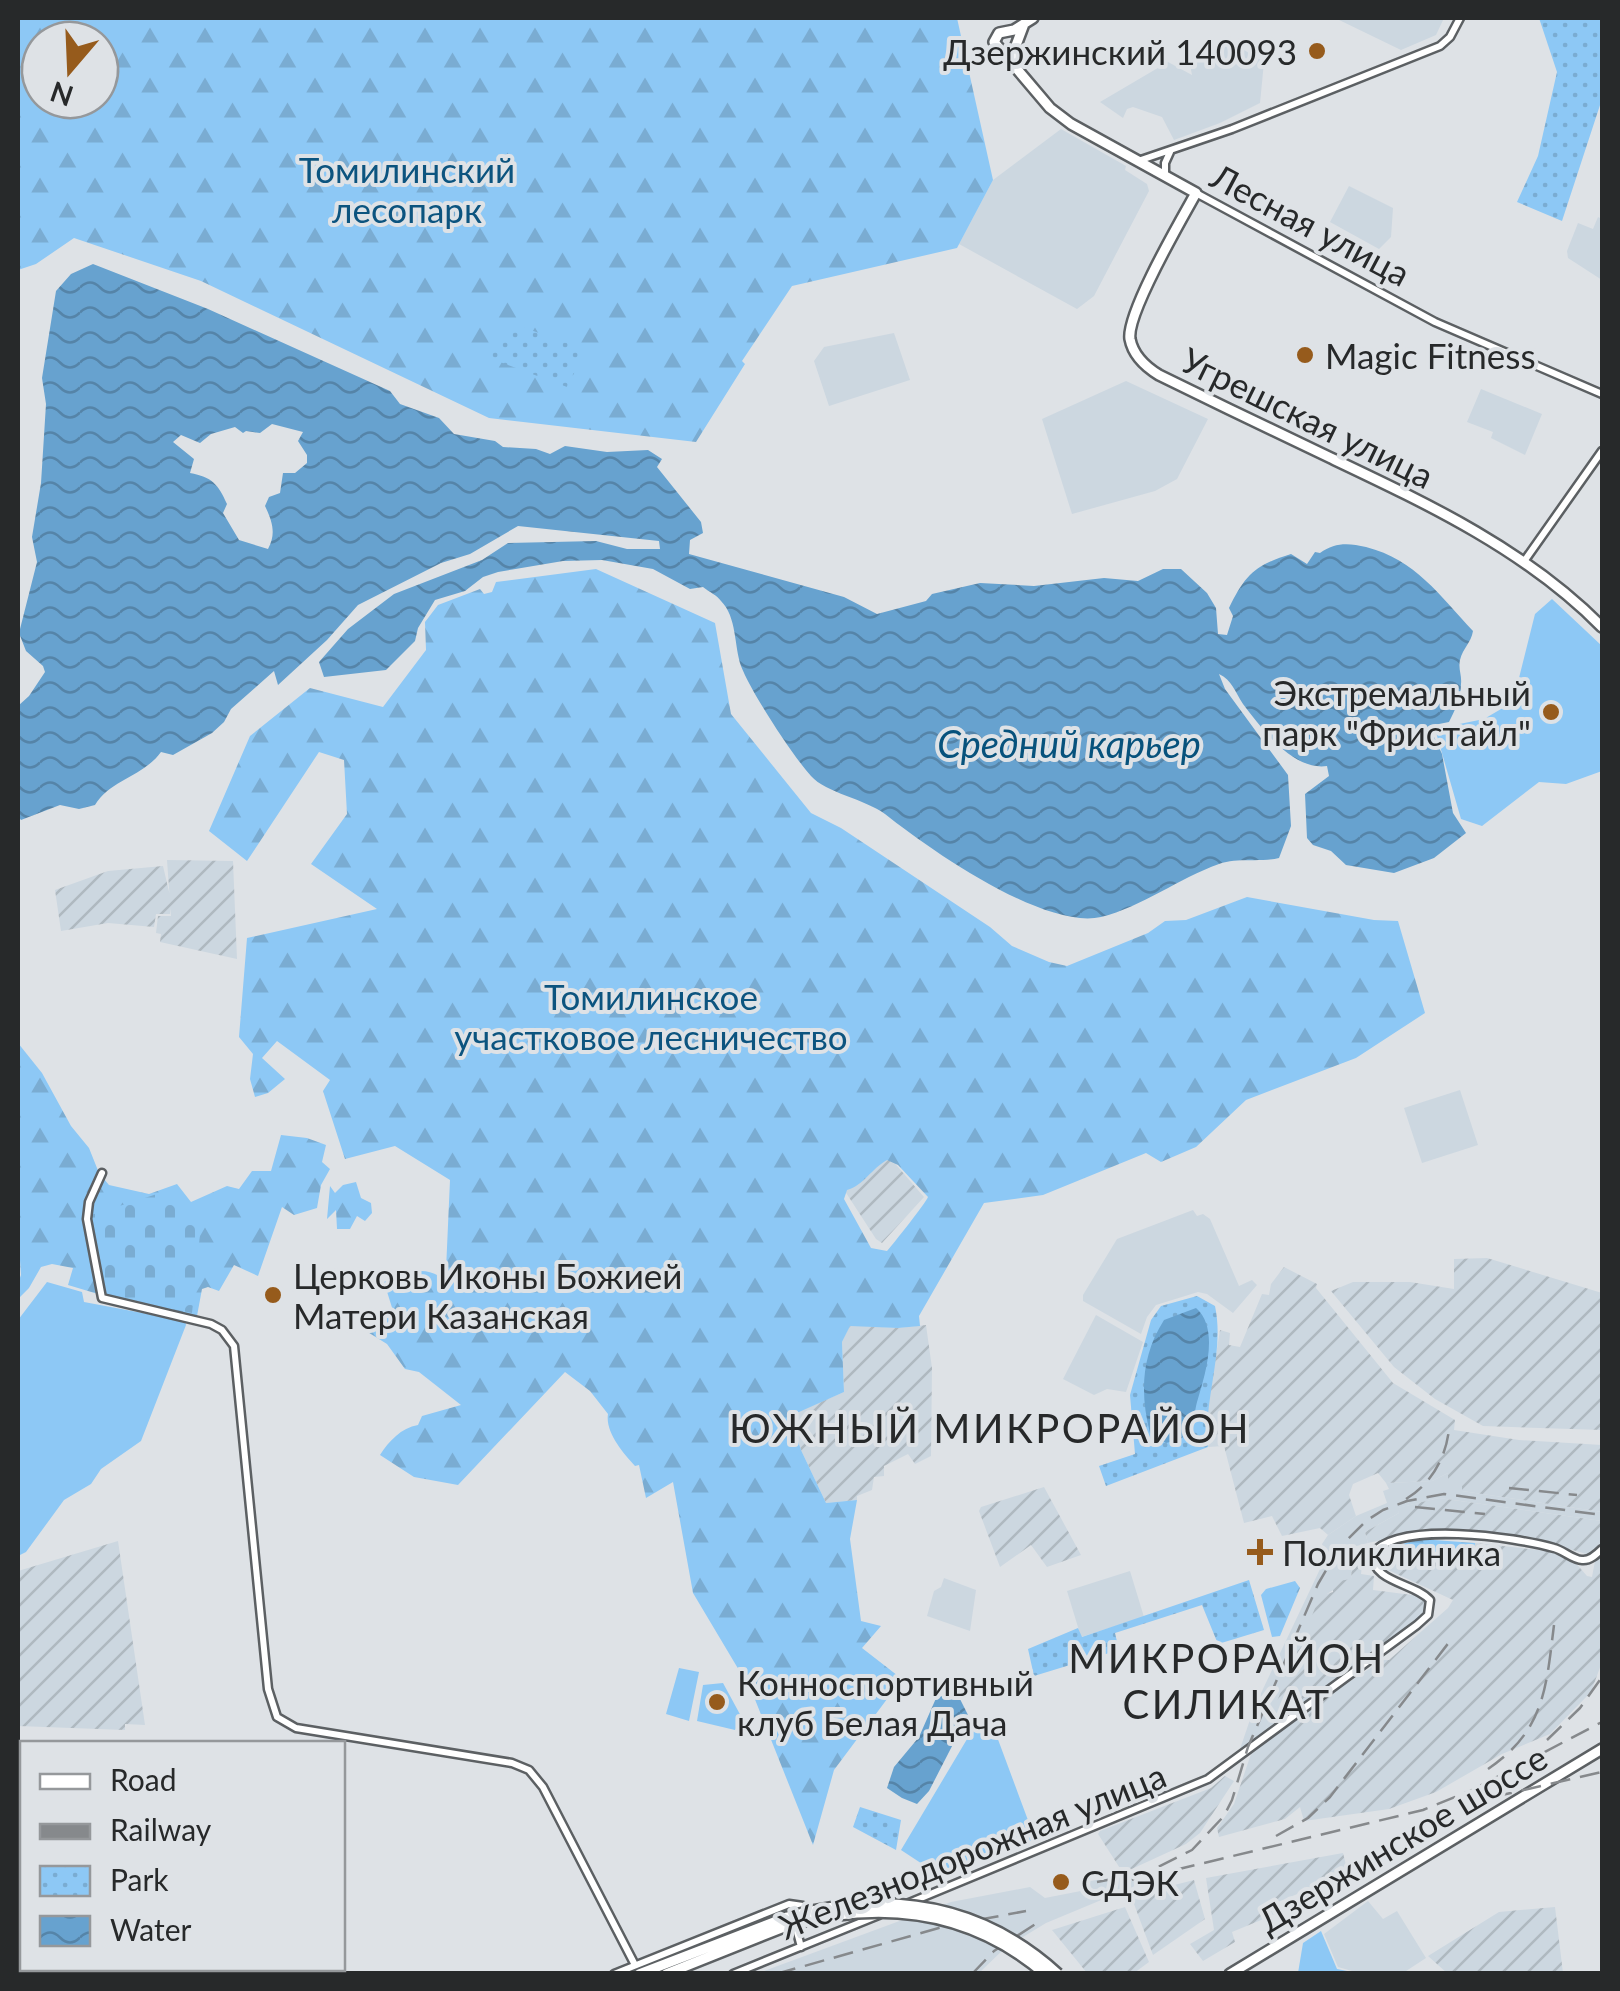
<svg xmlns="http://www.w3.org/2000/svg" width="1620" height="1991" font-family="Lato,sans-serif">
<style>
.built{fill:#ccd7e0}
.industrial{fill:url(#industrial-furrows)}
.green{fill:#8dc8f5}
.forest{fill:url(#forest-firs);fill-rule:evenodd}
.cemetery{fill:url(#cemetery-stones)}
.park{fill:url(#park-dots)}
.water{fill:url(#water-waves);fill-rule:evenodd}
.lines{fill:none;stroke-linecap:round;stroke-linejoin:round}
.minor-casing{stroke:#5c6063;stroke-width:11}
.major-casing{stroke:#5c6063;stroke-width:14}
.minor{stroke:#fff;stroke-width:6}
.major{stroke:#fff;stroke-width:9}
.rail{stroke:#86898c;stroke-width:2.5;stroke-dasharray:20 10;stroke-linecap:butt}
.major-bridge-casing{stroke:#5c6063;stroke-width:14;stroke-linecap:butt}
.major-bridge{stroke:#fff;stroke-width:9}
.poi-dot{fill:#965b1c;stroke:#dee2e6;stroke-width:4}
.labels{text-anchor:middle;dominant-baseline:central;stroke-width:8;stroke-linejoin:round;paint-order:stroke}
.poi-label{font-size:35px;fill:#27292a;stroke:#dee2e6;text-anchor:start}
.park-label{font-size:35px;fill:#0c547f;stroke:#dee2e6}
.street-label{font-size:35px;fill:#27292a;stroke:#dee2e6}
.water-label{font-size:38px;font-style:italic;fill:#07527c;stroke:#dee2e6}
.quarter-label{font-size:40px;letter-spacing:2.5px;fill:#27292a;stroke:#dee2e6}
</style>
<defs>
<pattern id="industrial-furrows" width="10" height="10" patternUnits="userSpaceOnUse" patternTransform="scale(2.5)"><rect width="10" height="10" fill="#ccd7e0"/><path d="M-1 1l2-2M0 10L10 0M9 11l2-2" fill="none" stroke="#afb9c0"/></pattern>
<pattern id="forest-firs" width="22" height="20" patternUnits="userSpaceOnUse" patternTransform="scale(2.5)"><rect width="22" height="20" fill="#8dc8f5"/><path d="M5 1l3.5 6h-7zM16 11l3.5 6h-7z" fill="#7aacd2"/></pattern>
<pattern id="cemetery-stones" width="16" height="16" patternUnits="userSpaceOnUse" patternTransform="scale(2.5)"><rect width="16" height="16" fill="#8dc8f5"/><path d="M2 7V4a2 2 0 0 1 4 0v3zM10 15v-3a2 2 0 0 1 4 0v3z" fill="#7aacd2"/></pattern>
<pattern id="park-dots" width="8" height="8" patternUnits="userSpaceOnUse" patternTransform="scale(2.5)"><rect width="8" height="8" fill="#8dc8f5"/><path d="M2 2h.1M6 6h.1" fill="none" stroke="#7aacd2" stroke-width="1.8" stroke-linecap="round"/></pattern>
<pattern id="water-waves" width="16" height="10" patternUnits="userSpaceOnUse" patternTransform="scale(2.5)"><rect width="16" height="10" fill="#67a2cf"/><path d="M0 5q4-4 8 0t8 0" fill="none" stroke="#5584a8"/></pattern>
</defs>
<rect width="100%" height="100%" fill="#dee2e6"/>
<path class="built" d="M1335,18h109l-8,17 -35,15z
M1224,38l40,24 -4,41 -40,20 -46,17 -12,-23 -29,-10 -6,2 -4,9 -23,-16 68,-40 24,13 -3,-16z
M1061,129l65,37 -1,4 22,14 2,7 -55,105 -17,13 -118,-65 34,-64z
M1349,186l44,22 -2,29 -12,12 -49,-27z
M1598,217l4,2v61l-34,-22 -1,-7 11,-28 15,6z
M894,333l16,47 -81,26 -15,-45 10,-14z
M1126,381l82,38 -31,60 -22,12 -83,23 -30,-95z
M1481,389l61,25 -17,41 -34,-17 2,-6 -26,-10z
M1460,1090l18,55 -56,18 -18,-55z
M1193,1210l4,6 6,-2 7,5 29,67 13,-6 5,5 -24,28 -26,-19 -9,-2 -42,13 -9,12 -6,17 -58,-33v-6l34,-56z
M1096,1315l47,27 -17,50 -19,-3 -13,6 -31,-16z
M1448,1473l14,12v6l140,21v9l-163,-23 -41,10 1,5 -34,19 3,11 -15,4 -2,32 -29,18 -58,136 -24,16 14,-41 67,-141 -1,-5 7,-3 -5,-15 6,-9 28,-19 31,-13 -4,-12 6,-2 -3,-6 46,-2z
M1130,1571l14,46 -63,20 -14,-46z
M944,1578l32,12 -6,41 -43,-15 7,-25 7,-4z
M1132,1875l3,11 -89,37 -41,25 -26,25 -223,1 195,-72 79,-15 15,11 41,-8 4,-9z
M1368,1901l15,18 14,-8 29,47 -23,15h-44l-21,-6 -14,-33z"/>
<path class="industrial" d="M167,860l66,1 4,98 -77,-17 1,-8 -5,-1 2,-17h13z
M163,866l8,34 -1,14h-14l-2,13 -46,-4 -47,8 -6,-41 53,-19z
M879,1145l45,52 -42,46 -6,-4 -37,-57z
M1487,1258l115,35v137l-119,-4 -48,-27 -41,-32 -63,-76 22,-9h57l44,7v-30z
M1284,1267l33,17 -1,4 77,95 62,37 -1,10 65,10 83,5v67l-140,-21v-6l-14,-1v-11l-16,8 -46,2 -8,-10 -25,11 -4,11 7,21 -28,19 -8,-7 -38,8 -10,-20 -28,7 -20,-77 -16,1 -3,-24 15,-93 10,3 -1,12 11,2 22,-53 7,1 2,-11z
M850,1325l48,3 28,-3 6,43 -1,88 -16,8 -7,-10 -24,12v10l-10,1 -2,13 -15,6v4l-31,3 -25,-53 -11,-35 54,-23 -2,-50z
M1044,1487l37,68 -34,12 -16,-22 -31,22 -21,-56 2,-4z
M1439,1498l163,23v23l-12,11 -35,-10 -132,-14 -55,12 -3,-11 34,-19 -2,-5z
M118,1541l27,184 -20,-1v6l-107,-4v-155z
M1475,1543l82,9 17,9 13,15 5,1 3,-16 7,-7v108l-11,30 -41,42 -48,20 -66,38 -47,17 -85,12 -4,-14 -15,12 -66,18 -2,-9 17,-24 18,-53 35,-29 96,-62h6l59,-52 5,-8 -67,-31 2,-16 67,10 2,-4 16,3z
M1362,1564l-1,10 13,2 -1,14 47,6 7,8 -6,14 -157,115 56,-137 13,-4v-10l18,-3 1,-14z
M1225,1776l9,5 -34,52 -14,11 -63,29 -25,-39 2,-3 111,-43z
M1343,1853l5,20 -70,29v11l-46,19 3,10 -32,19 -13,-17 24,-14 -8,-52z
M1194,1880l11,39 -52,36 -22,-59z
M1125,1907l24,55 -15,11h-47l-35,-43z
M1555,1907l8,66h-116l-19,-17 71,-44z"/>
<path class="green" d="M1552,599l50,47v125l-36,13 -27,-2 -57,44 -21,-7 -26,-90 49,-10 29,-17 22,-88z
M47,1282l35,10 2,10 101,19 1,4 -45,116 -40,28 -10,15 -27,16 -38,52 -8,4v-236z
M679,1668l20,4 -10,49 -23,-7z
M723,1683l19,35 -7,12 -38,-9 6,-36z
M979,1719l14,7 42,113 -96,36 -38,-25z
M1321,1931l16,38 20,4h-59l5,-30z"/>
<path class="forest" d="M18,18h939l36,162 -36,68 -165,38 -50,75 3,3 -49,78 -207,-24 -288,-137 -127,-43 -38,26 -18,6zM40,40h60v60h-60z
M596,569l119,54 16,91 80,99 30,15 149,99 22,19 37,16 18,4 81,-33 17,-12 21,-1 61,-23 127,23 24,1 27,92 -69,45 -110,42 -50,47 -35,15 -15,-9 -103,42 -59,8 -65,113 1,10 -22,2 -48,-2 -8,16 2,50 -54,24 11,34 25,53 31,-3 -7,39 11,82 20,5 -19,22 40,31 -68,91 -21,75 -61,-153 -59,-99 -20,-111 -27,16 -7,-33 -4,1c-12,-13 -30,-34 -27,-52l-18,-23 -25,-19 -107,113 -44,-8 -34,-22c9,-14 21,-27 38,-30l4,-9 39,-11 -42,-33 -14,-3 -18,-25 -21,-13 28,-17 -10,-32c19,-7 36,-17 55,-6l7,-6 4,-90 -55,-34 -50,13 -22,-68 7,-11 -53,-39 -15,17 23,21 -17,14 -13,4 -5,-18 3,-25 -14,-17 8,-99 130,-29 -66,-45 36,-50 -3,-54 -25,-8 -72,109 -38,-30 41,-95 60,-48 73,19 43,-57 -1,-28 13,-17 42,-16 4,5 8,-2 4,-10zM887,1160l11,5 30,32c-3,7 -34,46 -41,54l-16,-3 -27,-49 3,-9c17,-5 24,-21 40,-30z
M18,1043l24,30 29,53 18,22 10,25 10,12 40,9 28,-10 14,18 36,-16 12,3 13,-18h19l10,-36 26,3 19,7 -4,17 8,7 -9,16 -4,23 -23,7 -12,-8 -24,69 -24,-11 -15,26 -11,-4 -6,2 -5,27 -89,-19 -40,-12 5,-17 -21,-4 -11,3 -12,21 -11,11v-16l3,-8 -3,-44z
M356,1182l5,16 10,5 1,10 -7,8 -8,-5 -7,13h-13l-1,-19 -9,9 3,-33 5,7 8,-8z
M1420,1539l55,4 -2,19 -16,-3 -1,4 -68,-10 11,-8z
M1295,1581l5,7 -20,48 -8,1 -11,-42 5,-6z"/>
<path class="cemetery" d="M176,1188l24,46 -8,79 -83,-17 -5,-6 -13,-75z"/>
<path class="park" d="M1539,18h63v81l-40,122 -45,-19 21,-46 19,-84z
M514,324l72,26 -19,37 -83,-31z
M1197,1296l18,10c10,47 -12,93 -7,141l-102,39 -7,-20 36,-12 -5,-59 21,-75 10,-14z
M1249,1580l15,50 -46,14 -16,-39 -87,28 4,17 -85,26 -6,-27 50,-21 4,9z
M860,1807l41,13 -5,30 -43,-23z"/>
<path class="water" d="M93,264l115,45 182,82 10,13 39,14 15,16 41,7 8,6 33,2 14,5 15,-8 42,6 41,-2 14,9 -5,8 44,55 2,11 -13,7 -1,14 155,43 33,17 49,-13 6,-7 48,-11 54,3 70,-8 34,3 25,-12h18l26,24 9,15 2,26 9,1 6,-19 -4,-8c16,-33 26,-43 62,-54l16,10 8,-12 5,1c15,-11 29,-10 46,-6 50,13 73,48 107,84 -2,12 -10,17 -13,29 -2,9 2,15 1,24 0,14 -6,26 -12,38l-20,4 13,28 11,59 13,20 -32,25 -40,15 -48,-8 -15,-14 -18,-6 -6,-7 -2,-44 24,-18 -2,-10c-34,5 -65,-37 -84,-62 -8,-12 -11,-24 -24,-30l6,15 63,86 3,51 -12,32c-19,5 -41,-1 -60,6 -40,14 -77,43 -118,53 -57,13 -172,-68 -216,-103 -20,-15 -59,-21 -74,-38 -19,-21 -60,-84 -70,-110 -7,-20 -4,-49 -20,-65 -4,-6 -12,-9 -18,-14l-13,2 -37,-20 -51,-9 -39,1 -65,11 -15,5 -18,14 -30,9 -17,28 -3,13 -29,29 -62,7 -5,-15 29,-33 46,-35 88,-34 26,-17 88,-2 31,8h33l-1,-8 -141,-15 -48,28 -29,9 -83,42 -31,35 -49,45 -4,-14 -43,38 -7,13 -12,11 -39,22 -12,-3c-17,24 -51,28 -66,53l-16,4 -19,-4 -39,15 -3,-4v-110l11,-10 16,-24 -2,-6 -17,-15 -7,-18 18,-71 -5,-25 9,-54 5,-79 -4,-26 14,-87 15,-17zM272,424l31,8 -5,9 9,14v8l-12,10h-12l-3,20 -11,4 -4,9c8,17 11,28 3,43l-29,-9 -16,-27 4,-9c-9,-20 -15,-27 -37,-31l4,-14 -21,-17 8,-7 19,8 11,-9 24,-7 8,6 3,-2 14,2z
M1196,1308c24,21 9,67 1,94 -3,10 -2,23 -9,31 -6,7 -14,8 -22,10l-16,-10c-10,-39 -9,-77 14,-113z
M937,1696l22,1 9,18 -39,76 -12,13 -15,-6 -15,-10 7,-21 25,-30z"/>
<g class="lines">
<defs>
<path id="minor" d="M1138,161l94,-32 208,-83 10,-9 10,-19
M1165,176v-13l5,-11
M1196,193l239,129 167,72
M1525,560l77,-109
M102,1173l-13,29 -2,17 15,79 109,26 11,6 12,16 34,343 9,28 19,11 216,35 17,7 14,17 92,178
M904,1905l304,-126 209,-154 11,-10 2,-15c-17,-18 -57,-17 -58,-46 27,-34 143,-17 182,-6 9,2 19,12 28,12 8,1 15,-6 20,-11
M614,1974l175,-70 14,2 -6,26 4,15
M733,1974l146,-59"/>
<path id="major" d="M1033,18l-19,12 -15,3 -5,9 56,66 21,16 125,69c-15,27 -70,121 -66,146 3,16 16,28 29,36 57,28 115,56 172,83 97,46 195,92 271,169
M1015,66v-18l9,-24
M639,1974l148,-57
M666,1974l123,-49
M1230,1974l372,-225"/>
</defs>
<use href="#minor" class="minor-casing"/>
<use href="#major" class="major-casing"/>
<use href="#minor" class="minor"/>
<use href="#major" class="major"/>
<path class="rail" d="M1509,1488l68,7
M1406,1499c25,-15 40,-41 43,-70
M1415,1507l70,7
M1547,1740l33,-32 22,-31
M1488,1769c57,-39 58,-81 66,-144
M1463,1804l139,-32
M1276,1836l32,-18 22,-21 120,-156
M1175,1870l248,-60 47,-19 132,-69
M1132,1880l60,-30 32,-34 8,-16 16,-53 70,-163 21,-36 27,-27 17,-11 24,-9 37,-7 158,21
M1097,1882l48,-9
M776,1974l170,-48 80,-15
M972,1974l22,-23 46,-30"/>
<defs>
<path id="major-bridge" d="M787,1917c100,-27 192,-15 271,57
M789,1925c93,-25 181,-15 256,49"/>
</defs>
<use href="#major-bridge" class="major-bridge-casing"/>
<use href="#major-bridge" class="major-bridge"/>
</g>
<g class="poi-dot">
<circle cx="1317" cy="51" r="10"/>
<circle cx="1305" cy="355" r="10"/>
<circle cx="1551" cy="712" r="10"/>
<circle cx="273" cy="1295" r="10"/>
<path d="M1255 1537h10v10h10v10h-10v10h-10v-10h-10v-10h10z"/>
<circle cx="717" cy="1702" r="10"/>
<circle cx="1061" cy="1882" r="10"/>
</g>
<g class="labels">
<g class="poi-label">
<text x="1297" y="51" text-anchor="end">Дзержинский 140093</text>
<text x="1325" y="355">Magic Fitness</text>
<text x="1531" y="692" text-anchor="end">Экстремальный<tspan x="1531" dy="40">парк "Фристайл"</tspan></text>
<text x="293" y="1275">Церковь Иконы Божией<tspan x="293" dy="40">Матери Казанская</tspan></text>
<text x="1282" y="1552">Поликлиника</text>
<text x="737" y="1682">Конноспортивный<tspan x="737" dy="40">клуб Белая Дача</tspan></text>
<text x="1081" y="1882">СДЭК</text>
</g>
<g class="park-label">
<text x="407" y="169">Томилинский<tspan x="407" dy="40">лесопарк</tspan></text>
<text x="651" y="996">Томилинское<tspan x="651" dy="40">участковое лесничество</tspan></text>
</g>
<g class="street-label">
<text transform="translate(1311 224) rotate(28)">Лесная улица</text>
<text transform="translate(1308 417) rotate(26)">Угрешская улица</text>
<text transform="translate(1402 1838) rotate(-31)">Дзержинское шоссе</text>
<text transform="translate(972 1850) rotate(-22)">Железнодорожная улица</text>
</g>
<g class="water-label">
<text x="1069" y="743">Средний карьер</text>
</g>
<g class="quarter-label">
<text x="990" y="1428">ЮЖНЫЙ МИКРОРАЙОН</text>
<text x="1227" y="1658">МИКРОРАЙОН<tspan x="1227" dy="46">СИЛИКАТ</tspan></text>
</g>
</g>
<rect width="1620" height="1991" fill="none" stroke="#27292a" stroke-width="40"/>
<rect x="20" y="1741" width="325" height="230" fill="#dee2e6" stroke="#95989b" stroke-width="2.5"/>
<rect x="40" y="1774" width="50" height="15" fill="#ffffff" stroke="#95989b" stroke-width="2.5"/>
<text x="110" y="1791" font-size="30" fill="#27292a">Road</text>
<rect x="40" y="1824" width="50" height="15" fill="#86898c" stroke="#95989b" stroke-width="2.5"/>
<text x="110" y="1841" font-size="30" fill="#27292a">Railway</text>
<rect x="40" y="1866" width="50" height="30" fill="url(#park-dots)" stroke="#95989b" stroke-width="2.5"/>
<text x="110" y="1891" font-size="30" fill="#27292a">Park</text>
<rect x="40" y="1916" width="50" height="30" fill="url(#water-waves)" stroke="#95989b" stroke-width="2.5"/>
<text x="110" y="1941" font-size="30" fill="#27292a">Water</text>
<g transform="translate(70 70) rotate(199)"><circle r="48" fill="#dee2e6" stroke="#95989b" stroke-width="2.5"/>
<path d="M0-8L18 38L0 25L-18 38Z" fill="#965b1c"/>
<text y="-15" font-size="28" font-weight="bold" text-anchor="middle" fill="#27292a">N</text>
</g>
</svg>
